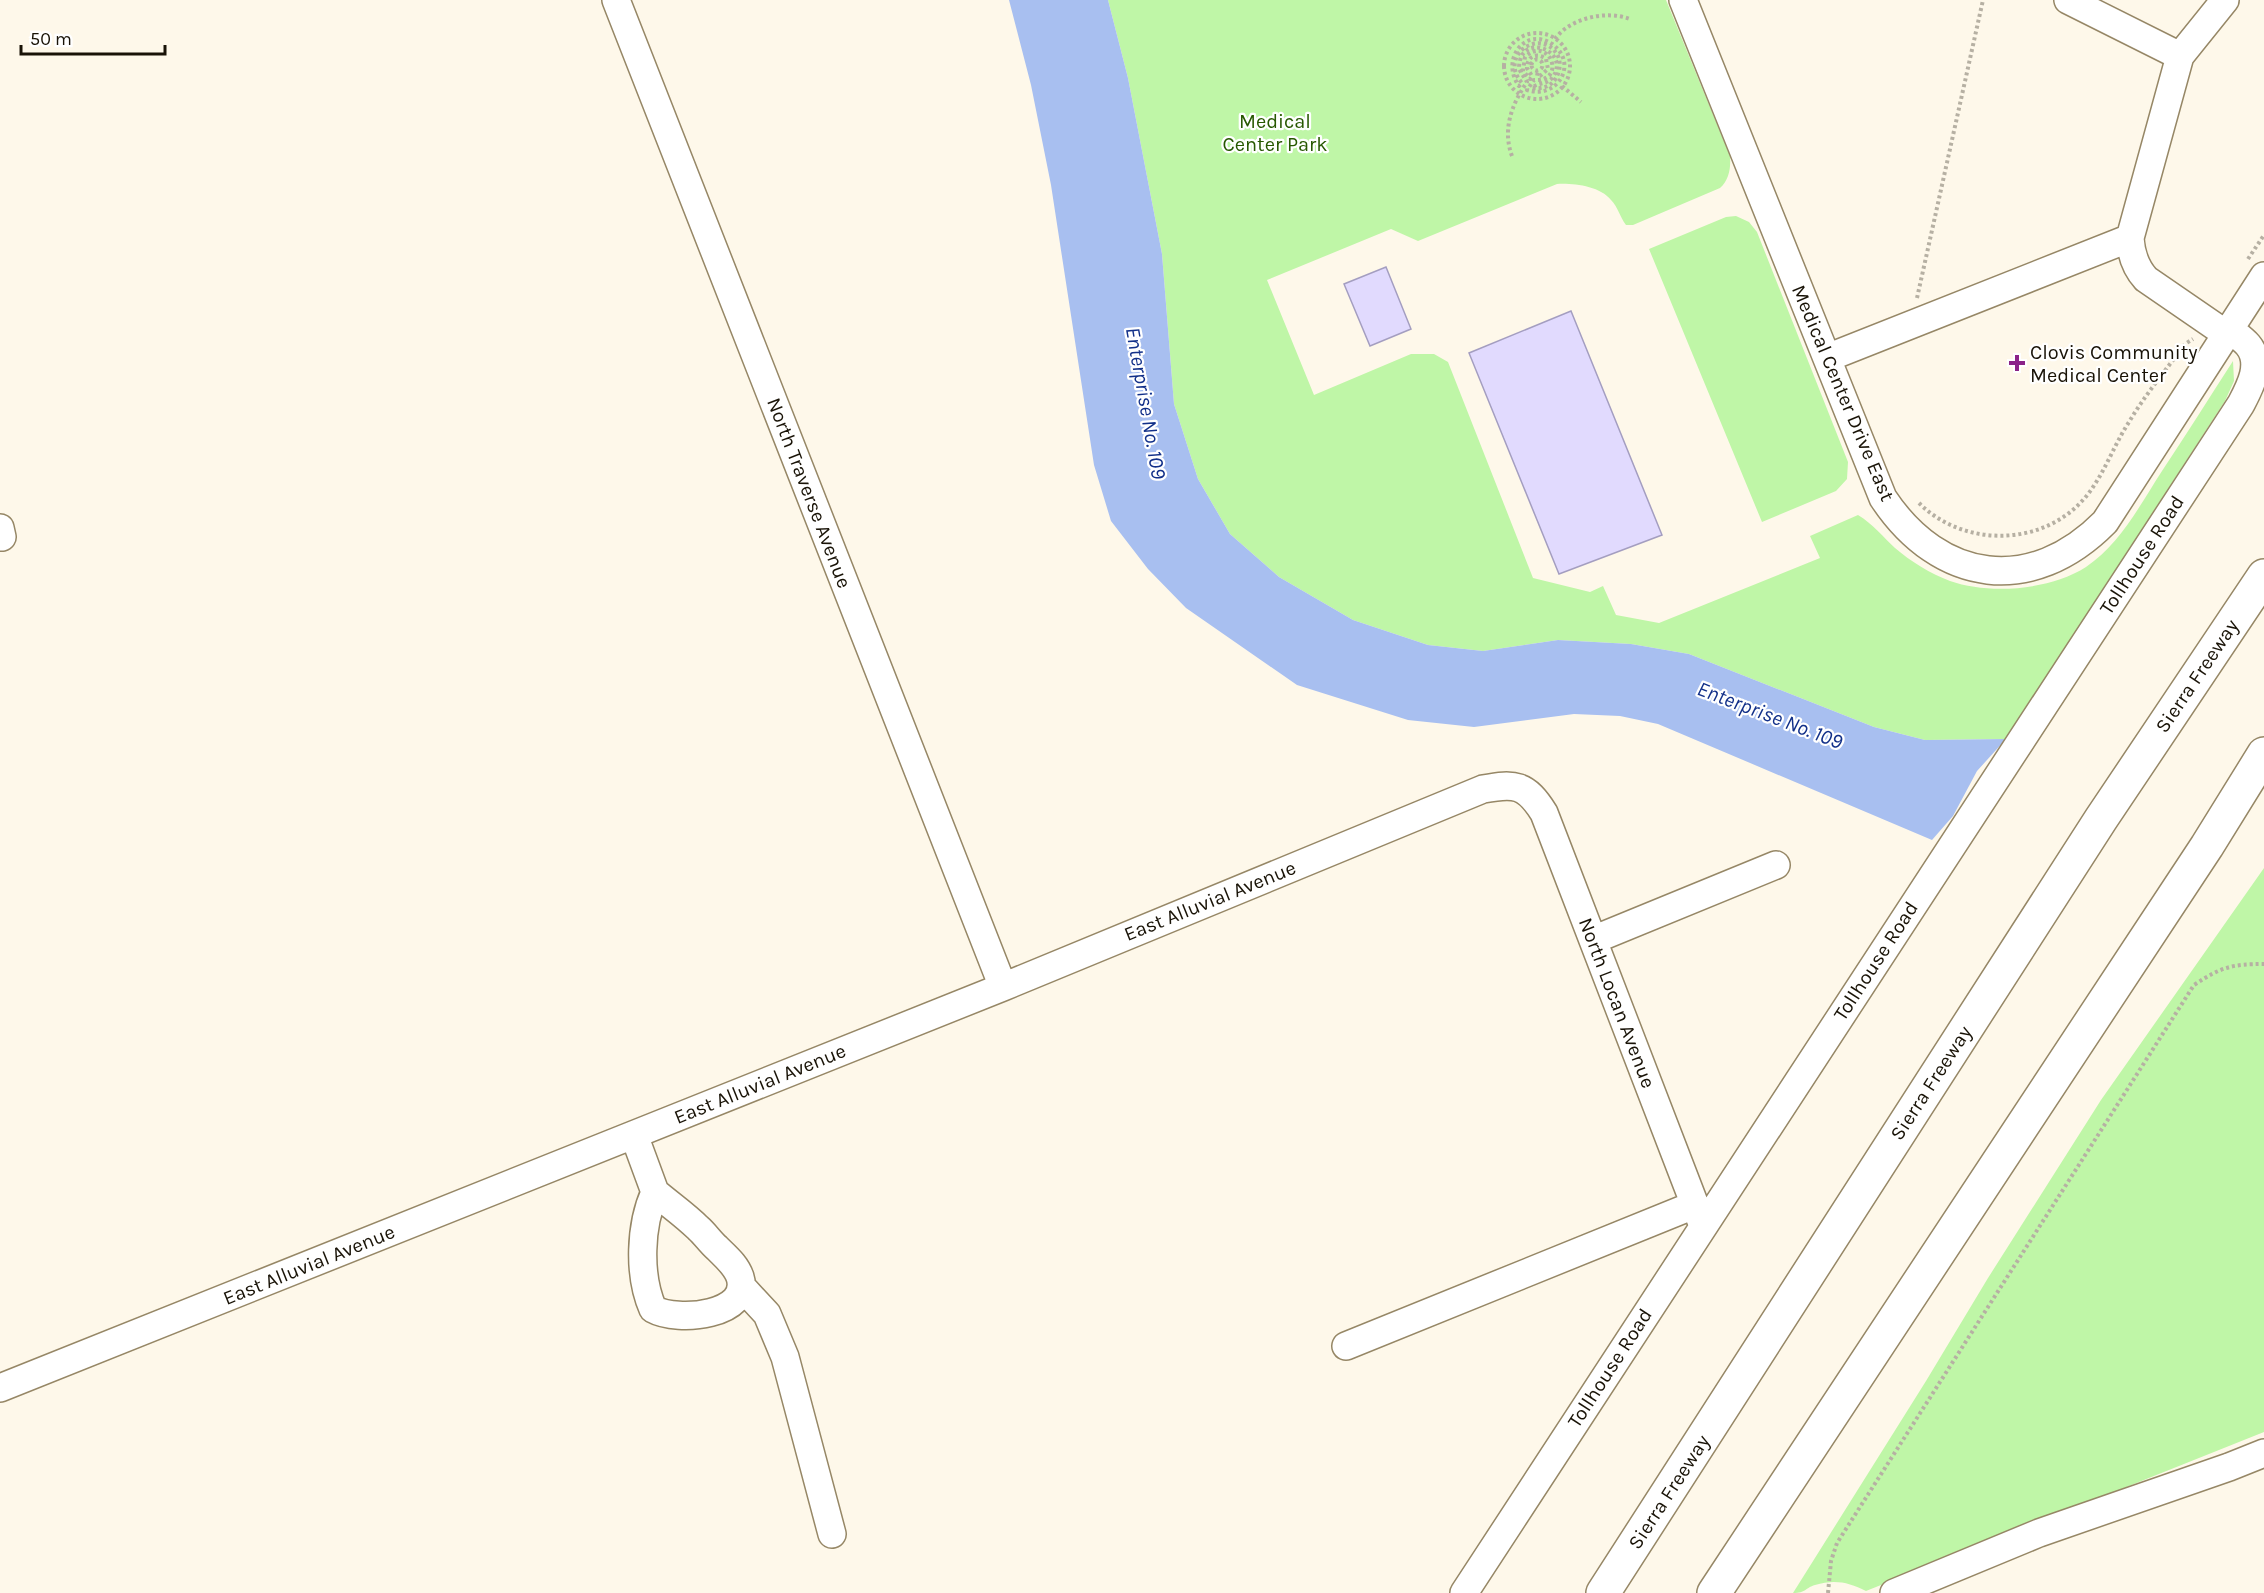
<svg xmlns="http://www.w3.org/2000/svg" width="2264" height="1593" font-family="Karla,sans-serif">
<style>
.green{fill:#bff6a7}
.water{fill:#a8bff0}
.building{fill:#e1dafe;stroke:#a49ec0;stroke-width:1.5}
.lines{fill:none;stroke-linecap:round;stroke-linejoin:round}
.minor-casing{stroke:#968766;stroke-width:30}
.highway-casing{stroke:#968766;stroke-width:36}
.path{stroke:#b6b0a3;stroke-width:4;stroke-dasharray:3 3;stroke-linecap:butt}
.minor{stroke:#fff;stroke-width:27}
.highway{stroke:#fff;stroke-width:33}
.poi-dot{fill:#8b2388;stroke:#fff;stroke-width:2}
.labels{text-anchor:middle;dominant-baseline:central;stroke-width:4.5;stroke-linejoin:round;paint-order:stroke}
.park-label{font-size:20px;fill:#275801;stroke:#fff}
.poi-label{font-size:20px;fill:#191307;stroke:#fff;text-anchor:start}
.street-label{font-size:20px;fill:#191307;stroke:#fff}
.water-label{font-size:21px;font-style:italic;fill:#123089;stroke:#fff}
</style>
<rect width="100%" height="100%" fill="#fef8ea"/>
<path class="green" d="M1108,0h558l64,156c1,12 -1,24 -10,32l-87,37h-7c-6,-8 -8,-18 -15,-25 -11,-14 -38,-17 -54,-16l-139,57 -27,-12 -124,51 47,115 97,-41h23l14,8 85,216 57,14 13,-6 13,29 43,8 161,-65 -10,-22 48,-21c15,9 25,22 37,33 15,13 36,26 55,33 40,14 100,9 136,-14 34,-23 54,-62 76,-96 24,-36 47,-73 71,-110l1,20 -9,20 -219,338 -81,1 -51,-13 -185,-73 -58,-10 -73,-4 -75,11 -55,-6 -75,-25 -74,-43 -49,-43 -32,-55 -24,-75 -12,-150 -34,-176z
M1736,216l13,6 8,10 91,230 -1,17 -11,12 -74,31 -113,-273 77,-32z
M2264,868v564l-398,159c-17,-9 -32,-12 -51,-6 -10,3 -9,8 -22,8l133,-212 62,-103 113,-178z"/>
<path class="water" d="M1009,0h99l20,78 34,176 12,150 24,75 32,55 49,43 74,43 75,25 55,6 75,-11 73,4 58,10 185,73 51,13 81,-1 -29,32 -24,45 -21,24 -274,-116 -38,-8 -46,-2 -100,13 -66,-7 -111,-35 -111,-77 -38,-39 -37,-48 -17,-56 -43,-280 -20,-100z"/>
<path class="building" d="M1386,267l25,62 -41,17 -26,-62z
M1571,311l91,224 -103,39 -90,-221z"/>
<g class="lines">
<defs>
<path id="minor" d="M616,0l387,987
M1683,0l200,498c57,86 149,98 222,24l159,-246
M2068,0l112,56
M2225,0l-45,56 -50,182c1,16 5,29 16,41l80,55
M1827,358l303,-120
M0,528l2,9
M1593,940l183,-75
M634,1135l21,57c-15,33 -17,83 -2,117 25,14 99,6 87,-32 -4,-12 -14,-20 -23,-29 -7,-6 -12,-14 -19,-20 -13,-13 -29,-24 -43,-36
M742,1287l25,27 18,43 47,177
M1346,1346l348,-141
M0,1388l1003,-401 480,-198c32,-6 43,-5 61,24l159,413
M1464,1593l777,-1189c9,-17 22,-41 7,-59 -5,-6 -13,-11 -19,-16
M1894,1593l145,-60 190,-66 35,-14"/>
<path id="highway" d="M1603,1593l498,-774 163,-243
M1714,1593l493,-747 57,-92"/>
</defs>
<use href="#minor" class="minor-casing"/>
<use href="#highway" class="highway-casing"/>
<path class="path" d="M1504 66a33 33 0 1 1 66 0a33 33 0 1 1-66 0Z
M1555,39c15,-21 51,-29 75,-20
M1531.5 65a5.5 5.5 0 1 1 11 0a5.5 5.5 0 1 1-11 0Z
M1562,86l19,16
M1512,156c-10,-27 0,-52 15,-74l-8,-13c0,-40 54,-17 33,9 -6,7 -14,4 -20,10 10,1 19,-1 24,-10 4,-7 5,-15 2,-22 -16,-30 -61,-1 -36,27l-3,3c-19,-26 6,-60 33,-42 27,19 6,56 -25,46l7,-10c34,2 15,-46 -9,-23l-2,14 7,8 2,-3 -5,-8c0,-12 10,-16 19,-9l2,10 -8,7h-3l1,-5
M2248,259l16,-24
M1917,298l66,-298
M1919,503c46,46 128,44 169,-9 17,-22 26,-49 41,-72 16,-27 37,-52 56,-78l8,-5
M1828,1593l3,-32 6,-18 357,-558c27,-18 38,-21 70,-21"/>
<use href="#minor" class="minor"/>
<use href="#highway" class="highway"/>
</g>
<path class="poi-dot" d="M2014 354h6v6h6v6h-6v6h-6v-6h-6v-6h6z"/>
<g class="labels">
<g class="park-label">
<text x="1275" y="121">Medical<tspan x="1275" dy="23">Center Park</tspan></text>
</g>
<g class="poi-label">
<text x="2030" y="352">Clovis Community<tspan x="2030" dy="23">Medical Center</tspan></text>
</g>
<g class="street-label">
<text transform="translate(1843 393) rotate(67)">Medical Center Drive East</text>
<text transform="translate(809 493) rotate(69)">North Traverse Avenue</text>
<text transform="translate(2142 555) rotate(-57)">Tollhouse Road</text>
<text transform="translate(2197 676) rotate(-56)">Sierra Freeway</text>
<text transform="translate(1210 901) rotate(-22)">East Alluvial Avenue</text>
<text transform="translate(1876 961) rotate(-57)">Tollhouse Road</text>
<text transform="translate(1617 1003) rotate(69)">North Locan Avenue</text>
<text transform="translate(1931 1083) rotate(-57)">Sierra Freeway</text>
<text transform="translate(760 1084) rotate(-22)">East Alluvial Avenue</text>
<text transform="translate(309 1265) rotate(-22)">East Alluvial Avenue</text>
<text transform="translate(1610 1368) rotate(-57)">Tollhouse Road</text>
<text transform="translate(1669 1492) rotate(-57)">Sierra Freeway</text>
</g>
<g class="water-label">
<text transform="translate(1146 403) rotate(80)">Enterprise No. 109</text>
<text transform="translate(1770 715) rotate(21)">Enterprise No. 109</text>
</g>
</g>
<path d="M21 45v9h144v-9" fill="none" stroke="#191307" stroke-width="3"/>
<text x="30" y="45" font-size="18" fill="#191307" stroke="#ffffff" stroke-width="4.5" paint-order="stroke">50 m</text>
</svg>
